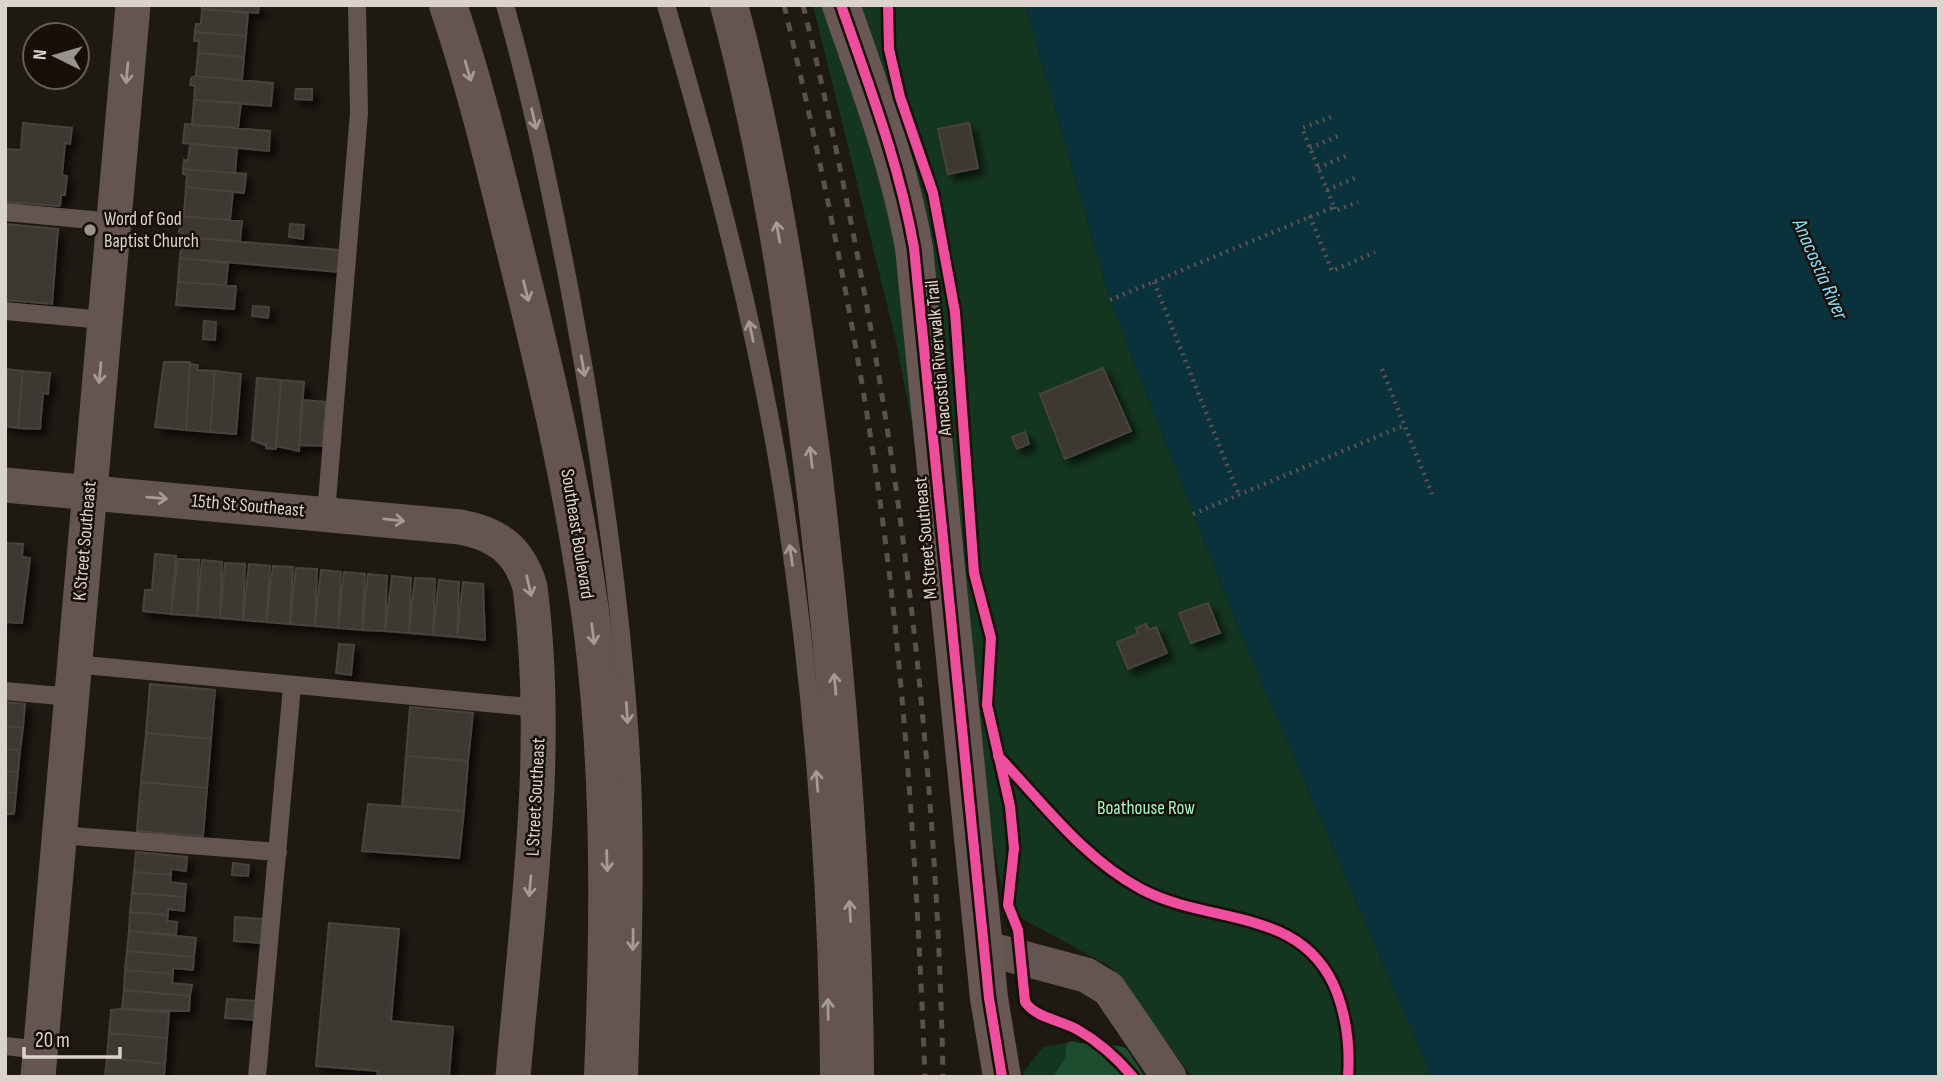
<svg xmlns="http://www.w3.org/2000/svg" width="1944" height="1082" font-family="'Sofia Sans Condensed',sans-serif">
<style>
.green{fill:#143620}
.forest{fill:#1b4d2e}
.water{fill:#0a323d}
.building{fill:#3c3733;stroke:#49433e;stroke-width:2;filter:url(#shadow)}
.lines{fill:none;stroke-linecap:round;stroke-linejoin:round}
.path{stroke:#5b524e;stroke-width:4.5;stroke-dasharray:2 5;stroke-linecap:butt}
.lane{stroke:#645452;stroke-width:18}
.street{stroke:#645452;stroke-width:35}
.secondary{stroke:#685754;stroke-width:38}
.primary{stroke:#655451;stroke-width:38}
.rail{stroke:#5a504c;stroke-width:5;stroke-dasharray:9 9;stroke-linecap:butt}
.cycleway-casing{stroke:#181007;stroke-width:15}
.cycleway{stroke:#ef4d9e;stroke-width:10}
.oneway{stroke:#a59a95}
.oneway2{stroke:#a59a96}
.poi-dot{fill:#98938c;stroke:#181007;stroke-width:2.5}
.labels{text-anchor:middle;dominant-baseline:central;stroke-width:5;stroke-linejoin:round;paint-order:stroke}
.poi-label{font-size:19px;fill:#dad4cd;stroke:#181007;text-anchor:start}
.street-label{font-size:19px;fill:#dad4cd;stroke:#181007}
.park-label{font-size:19px;fill:#a3f9bf;stroke:#181007}
.water-label{font-size:21px;font-style:italic;fill:#88dcfb;stroke:#181007}
</style>
<defs>
<filter id="shadow"><feDropShadow dx="6" dy="6" stdDeviation="3.5" flood-color="#0009"/></filter>
</defs>
<rect width="100%" height="100%" fill="#1e1913"/>
<path class="green" d="M813,5h212l85,295 127,325 195,452h-240l-81,-110 -105,-57 -110,-569z
M1073,1042l48,6 24,29h-121v-6l19,-24z"/>
<path class="forest" d="M1072,1041c19,6 36,1 54,7l19,29h-92l12,-19 2,-15z"/>
<path class="water" d="M1025,5h914v1072h-507l-195,-452 -127,-325z"/>
<path class="building" d="M202,5h57l-1,8 -56,-4z
M202,9l46,4 -2,23 -51,-4 1,-8h5z
M195,32l51,4 -2,21 -46,-4 1,-12h-5z
M198,53l46,4 -2,23 -46,-4z
M196,76l77,7 -2,23 -77,-6 1,-14 -5,-1 1,-7z
M296,89h16v11l-17,-1z
M194,100l47,3 -3,25 -46,-3z
M23,123l49,5 -2,16 -5,-1 -3,32 5,1 -2,19h-4l-1,11 -55,-4v-53l16,1z
M969,123l9,45 -30,6 -10,-45z
M185,124l85,7 -1,20 -86,-8z
M190,144l47,4 -2,25 -52,-4 1,-9 4,1z
M183,169l63,5 -2,19 -58,-6 1,-12 -4,-1z
M186,187l47,5 -3,28 -52,-4 1,-3 5,1z
M178,216l64,5 -2,20 -58,-4v-4l-3,-1 1,-8 3,-2 -5,-1z
M5,224l53,5 -6,75 -47,-4z
M290,224l14,1 -1,14 -14,-2z
M182,237l158,13 -2,22 -158,-14 1,-10h-3z
M180,258l48,5 -2,22 -48,-3z
M178,282l58,4 -2,23 -58,-4z
M253,306l16,1 -1,11 -16,-2z
M204,321l12,1 -1,18 -12,-1z
M164,362h26l-4,68 -31,-3z
M190,364l8,1 -1,5 18,1 -5,61 -24,-2z
M1103,368l28,63 -66,28 -25,-65z
M5,369l18,2 -5,57 -13,-2z
M23,371l27,2 -2,21 -5,-1 -3,36 -22,-1z
M215,371l26,3 -5,60 -26,-2z
M257,378l24,2 -5,69 -10,-1 1,-6 -2,3 -13,-5z
M281,380l23,2 -5,69 -23,-5z
M302,400l24,2 -4,44 -23,-1z
M1025,432l4,12 -12,5 -5,-12z
M5,543l18,1 -1,13 8,1 -8,65 -17,-1z
M155,554l21,2 -5,58 -28,-3 2,-21h7z
M178,559l21,1 -2,56 -26,-2z
M202,560l20,2 -2,56 -23,-2z
M225,563l20,1 -2,56 -23,-2z
M249,564l21,2 -4,56 -23,-2z
M273,566l20,1 -3,57 -24,-2z
M296,568l21,1 -2,57 -25,-2z
M321,570l20,2 -3,56 -23,-2z
M344,572l21,2 -3,56 -24,-2z
M368,574l19,2 -2,55 -23,-1z
M392,576l19,2 -2,55 -24,-2z
M415,578l20,1 -2,56 -24,-2z
M439,580l20,2 -2,55 -24,-2z
M463,582l20,2 2,56 -28,-3z
M1208,603l12,30 -29,10 -12,-30z
M1146,624l3,6 7,-3 11,26 -39,16 -11,-27 21,-8 -2,-6z
M339,644l15,1 -3,30 -15,-2z
M150,684l65,6 -4,49 -65,-6z
M5,702l20,2 -2,24 -18,-2z
M410,707l63,6 -5,48 -62,-5z
M5,726l18,2 -3,22 -15,-1z
M146,733l65,6 -4,49 -66,-6z
M5,749l15,1 -2,22 -13,-1z
M406,756l62,5 -4,50 -62,-5z
M5,771l13,1 -2,21 -11,-1z
M141,782l66,6 -4,48 -66,-5z
M5,792l11,1 -2,21h-9z
M368,804l96,7 -5,47 -97,-7z
M136,852l51,5 -1,14 -15,-2v6l-37,-3z
M233,863l16,2 -1,11 -16,-1z
M134,872l37,3 -1,7 16,2 -1,13 -53,-4z
M132,893l53,4 -1,14 -16,-2v6l-38,-3z
M130,912l38,3 -1,6 10,1 -1,13 -47,-4z
M235,917l29,2 -2,24 -28,-2z
M329,923l70,6 -8,92 62,6 -4,50h-72l1,-6 -62,-5z
M129,931l67,7 -2,19 -67,-6z
M127,951l67,6 -1,13 -20,-2v6l-48,-4z
M125,970l48,4 -1,9 20,2 -2,11 -66,-6z
M124,990l66,6 -1,15 -67,-2z
M227,999l29,2 -1,19 -30,-2z
M122,1009l47,4 -2,25 -58,-5 2,-23z
M109,1033l58,5 -2,26 -58,-6z
M107,1058l58,6 -1,13h-59z"/>
<g class="lines">
<path class="path" d="M1310,148l29,-12
M1318,168l30,-13
M1327,190l30,-13
M1334,207l1,4 23,-9
M1310,216l22,55 43,-19
M1154,282l85,213
M1110,300l224,-93 -32,-79 29,-11
M1382,369l50,125
M1193,514l212,-89"/>
<path class="lane" d="M505,5c26,91 45,184 63,276 31,164 56,330 64,496 4,100 0,200 -3,300
M666,5c47,161 91,323 117,489 30,193 45,388 46,583
M5,212l109,10
M5,311l99,9
M326,513l33,-400 -2,-108
M74,664l466,44
M5,691l66,6
M59,835l219,17
M5,1046l36,4
M257,1077l35,-391"/>
<path class="street" d="M5,485l455,42c38,7 59,23 70,60 21,163 -3,327 -17,490
M984,948l102,27 23,14 60,88
M38,1077l95,-1072"/>
<path class="secondary" d="M841,5c28,81 58,158 73,243l75,750 13,79"/>
<path class="primary" d="M448,5c26,76 45,155 64,232 33,132 64,262 81,397 18,146 16,296 10,443
M729,5c41,153 64,309 84,465 24,201 41,404 42,607"/>
<path class="rail" d="M784,5c48,201 88,405 110,610 16,154 25,307 31,462
M803,5c86,351 133,711 140,1072"/>
<defs>
<path id="cycleway" d="M841,5c28,81 58,158 73,243l75,750 13,79
M888,5l1,44 11,48 33,96 22,119 19,261 17,65 -4,67 23,101 4,42 -6,57 10,25 7,72c11,16 36,18 53,28 21,12 39,28 55,47
M998,756c45,47 85,102 143,133 70,37 163,17 196,104 10,27 13,55 11,84"/>
</defs>
<use href="#cycleway" class="cycleway-casing"/>
<use href="#cycleway" class="cycleway"/>
</g>
<defs><path id="oneway-shaft" d="M-6 0H5M1.5-3L5.5 0L1.5 3" fill="none" stroke-width="1.6" stroke-linecap="round" stroke-linejoin="round" transform="scale(1.75)"/></defs>
<g class="oneway">
<use href="#oneway-shaft" transform="translate(468 71) rotate(74)"/>
<use href="#oneway-shaft" transform="translate(778 232) rotate(-100)"/>
<use href="#oneway-shaft" transform="translate(526 291) rotate(76)"/>
<use href="#oneway-shaft" transform="translate(811 457) rotate(-97)"/>
<use href="#oneway-shaft" transform="translate(593 634) rotate(83)"/>
<use href="#oneway-shaft" transform="translate(835 684) rotate(-95)"/>
<use href="#oneway-shaft" transform="translate(607 861) rotate(88)"/>
<use href="#oneway-shaft" transform="translate(850 911) rotate(-93)"/>
</g>
<g class="oneway2">
<use href="#oneway-shaft" transform="translate(127 73) rotate(95)"/>
<use href="#oneway-shaft" transform="translate(534 119) rotate(77)"/>
<use href="#oneway-shaft" transform="translate(751 331) rotate(-102)"/>
<use href="#oneway-shaft" transform="translate(583 366) rotate(80)"/>
<use href="#oneway-shaft" transform="translate(100 373) rotate(95)"/>
<use href="#oneway-shaft" transform="translate(157 498) rotate(5)"/>
<use href="#oneway-shaft" transform="translate(394 520) rotate(6)"/>
<use href="#oneway-shaft" transform="translate(791 555) rotate(-98)"/>
<use href="#oneway-shaft" transform="translate(529 586) rotate(77)"/>
<use href="#oneway-shaft" transform="translate(627 713) rotate(86)"/>
<use href="#oneway-shaft" transform="translate(817 781) rotate(-95)"/>
<use href="#oneway-shaft" transform="translate(530 886) rotate(95)"/>
<use href="#oneway-shaft" transform="translate(633 940) rotate(91)"/>
<use href="#oneway-shaft" transform="translate(828 1009) rotate(-91)"/>
</g>
<circle class="poi-dot" cx="90" cy="230" r="7"/>
<g class="labels">
<g class="poi-label">
<text x="104" y="219">Word of God<tspan x="104" dy="22">Baptist Church</tspan></text>
</g>
<g class="street-label">
<text transform="translate(939 358) rotate(-95)">Anacostia Riverwalk Trail</text>
<text transform="translate(248 506) rotate(5)">15th St Southeast</text>
<text transform="translate(577 534) rotate(81)">Southeast Boulevard</text>
<text transform="translate(926 538) rotate(-95)">M Street Southeast</text>
<text transform="translate(85 541) rotate(-85)">K Street Southeast</text>
<text transform="translate(536 797) rotate(-87)">L Street Southeast</text>
</g>
<g class="park-label">
<text x="1146" y="808">Boathouse Row</text>
</g>
<g class="water-label">
<text transform="translate(1820 269) rotate(66)">Anacostia River</text>
</g>
</g>
<rect width="1944" height="1082" fill="none" stroke="#dad4cd" stroke-width="14"/>
<g transform="translate(56 56) rotate(275)"><circle r="33" fill="#181007" stroke="#665e56" stroke-width="2"/>
<path d="M0-5L12 26L0 18L-12 26Z" fill="#98938c"/>
<text y="-10" font-size="19" font-weight="bold" text-anchor="middle" fill="#dad4cd">N</text>
</g>
<path d="M24 1047v10h96v-10" fill="none" stroke="#dad4cd" stroke-width="3.5"/>
<text x="35" y="1047" font-size="21" fill="#dad4cd" stroke="#181007" stroke-width="5" paint-order="stroke">20 m</text>
</svg>
